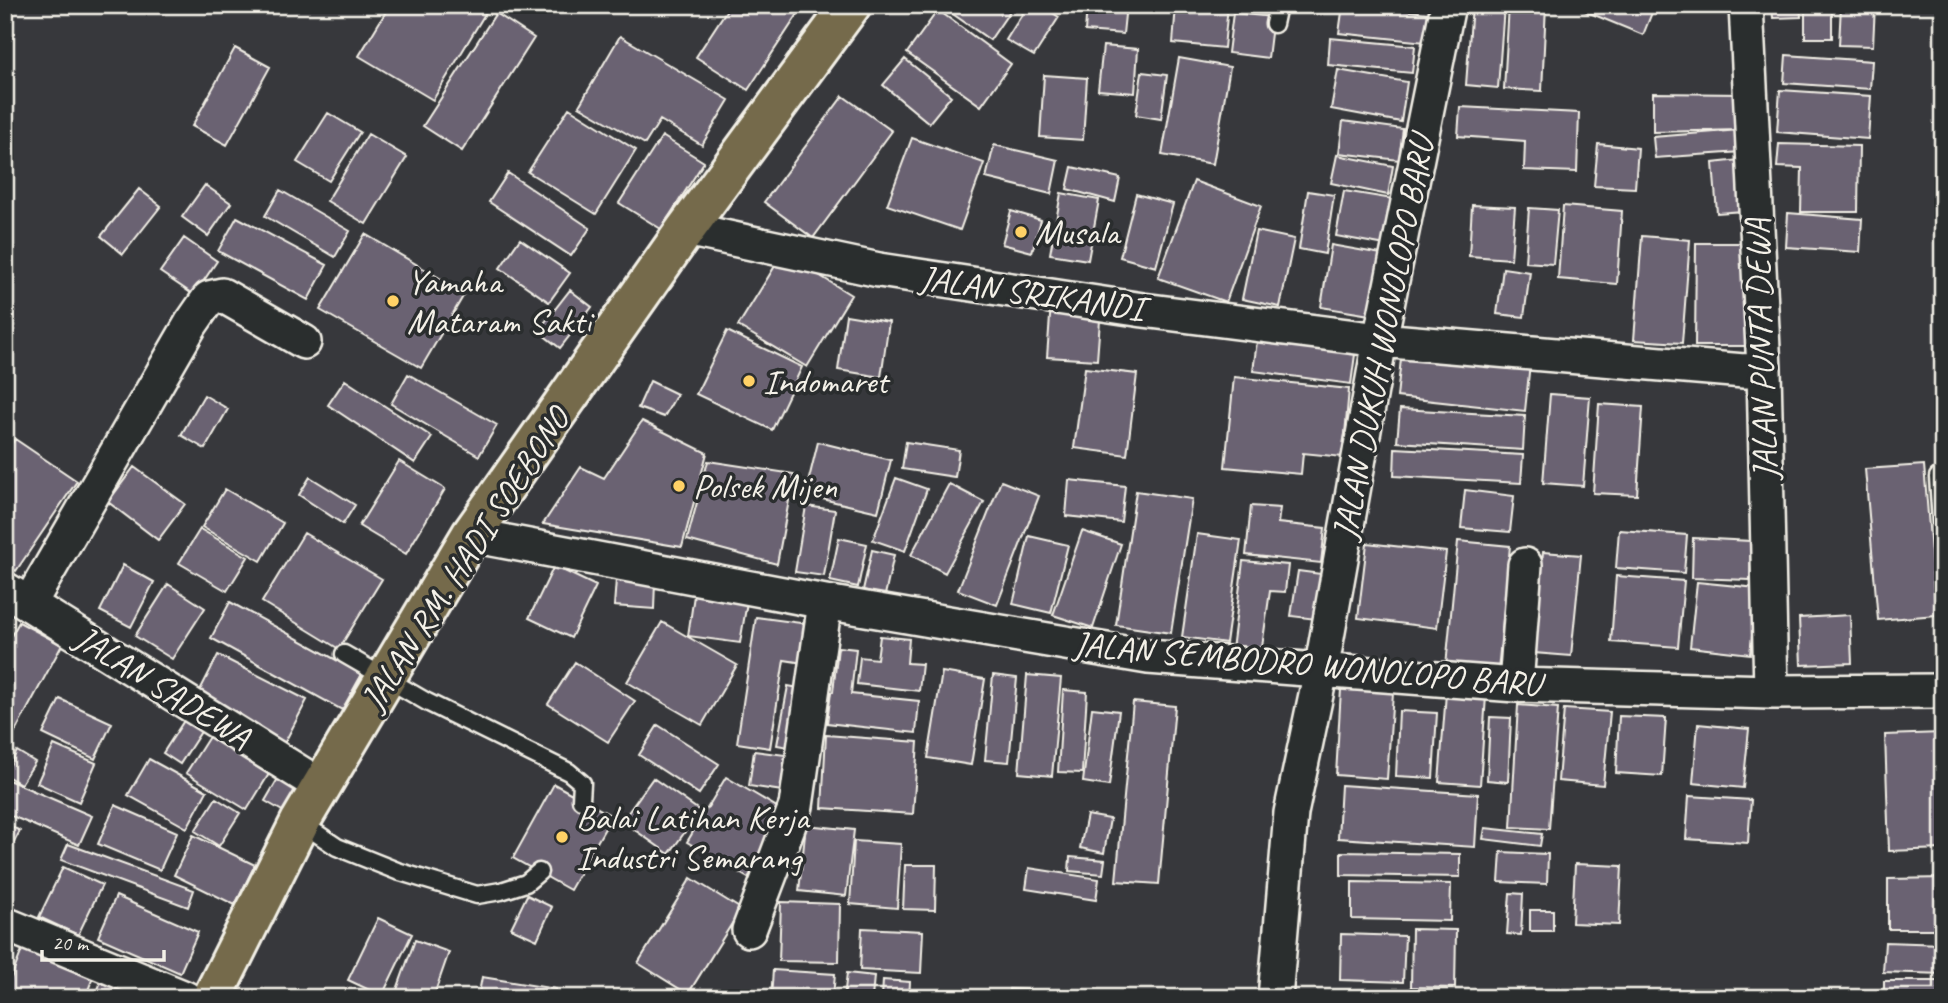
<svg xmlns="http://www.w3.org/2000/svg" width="1948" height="1003" font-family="Caveat,sans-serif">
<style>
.building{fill:#6b6272;stroke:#f4f1e8;stroke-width:2}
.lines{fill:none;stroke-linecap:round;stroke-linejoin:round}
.service-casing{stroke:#f4f1e8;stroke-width:21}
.minor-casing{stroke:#f4f1e8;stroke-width:38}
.primary-casing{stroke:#f4f1e8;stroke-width:44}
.service{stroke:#2a2d2e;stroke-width:16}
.minor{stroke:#2a2d2e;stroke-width:33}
.primary{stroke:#746b4b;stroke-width:38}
.poi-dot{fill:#ffd166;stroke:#2a2d2e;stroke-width:2.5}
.labels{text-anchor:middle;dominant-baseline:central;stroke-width:7;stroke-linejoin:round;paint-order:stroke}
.poi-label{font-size:35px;fill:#f4f1e8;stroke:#2a2d2e;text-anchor:start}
.street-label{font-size:35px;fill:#f4f1e8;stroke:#2a2d2e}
</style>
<rect width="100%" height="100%" fill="#37383c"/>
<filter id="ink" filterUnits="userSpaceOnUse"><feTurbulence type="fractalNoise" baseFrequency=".0143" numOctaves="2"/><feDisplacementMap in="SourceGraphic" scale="14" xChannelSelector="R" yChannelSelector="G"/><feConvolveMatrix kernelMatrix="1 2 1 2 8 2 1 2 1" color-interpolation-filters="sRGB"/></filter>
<g filter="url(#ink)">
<path class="building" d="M390,5h85l11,7 -53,88 -74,-44z
M730,5h61l9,6 -52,79 -52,-33z
M940,5h74l-24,35z
M1028,5h12l19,12 -25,39 -28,-16z
M1087,5h39l-3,29 -38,-3z
M1176,5h52l-4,43 -51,-5z
M1343,5l85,8 -3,29 -86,-9z
M1472,5l32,1 -6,82 -32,-3z
M1509,5h37l-4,86 -38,-2z
M1575,5h80l-12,30 -68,-28z
M1772,5h28l1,12 -28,1z
M1805,5h27v33h-27z
M1841,5h34l-2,41 -34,-1z
M938,10l73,54 -30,42 -74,-53z
M496,13l38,25 -72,113 -39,-25z
M1233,13l40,4 -5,41 -40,-5z
M620,36l109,64 -27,45 -42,-25 -15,24 -66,-38z
M1330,38l85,8 -3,27 -84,-8z
M1103,46l35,3 -3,44 -37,-3z
M235,48l35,19 -43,78 -35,-19z
M1786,55l86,6 -2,28 -86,-6z
M1179,58l51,9 -17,97 -51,-9z
M905,59l46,37 -22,27 -46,-38z
M1338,70l69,12 -6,40 -70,-13z
M1142,72l25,3 -6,44 -25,-4z
M1044,75l43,3 -4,62 -43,-3z
M1780,90l91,6 -3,43 -91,-7z
M1653,93l88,1 -1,36 -87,2z
M843,96l49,35 -79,107 -49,-36z
M1460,107l119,6 -2,59 -53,-2 1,-29 -67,-5z
M569,108l67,42 -40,64 -68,-42z
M328,113l32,19 -31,49 -32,-19z
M1343,121l60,8 -4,31 -60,-7z
M1740,130l1,22 -86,6 -2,-21z
M368,134l39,23 -41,67 -39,-23z
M662,136l42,26 -43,67 -42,-26z
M912,138l72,25 -24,67 -73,-25z
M1598,144l40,4 -3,40 -41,-2z
M1779,144l80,2 -1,66h-57l1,-44 -25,-1z
M994,145l64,15 -7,34 -65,-16z
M1337,155l56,11 -5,29 -57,-12z
M1739,160l4,51 -26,2 -4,-50z
M1072,167l48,11 -5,24 -48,-13z
M508,173l82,55 -19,28 -82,-54z
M1194,181l67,25 -35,96 -68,-24z
M205,185l26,18 -23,33 -26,-19z
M139,189l22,17 -38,48 -22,-18z
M280,190l70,41 -15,26 -70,-41z
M1308,191l26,4 -9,59 -26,-5z
M1344,191l55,9 -8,46 -55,-10z
M1061,193l38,7 -11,60 -38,-6z
M1136,194l37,10 -17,63 -36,-10z
M1472,205l43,2 -4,52 -42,-3z
M1563,206l59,5 -5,73 -59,-5z
M1529,208l29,2 -5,54 -28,-2z
M1011,211l30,9 -9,32 -30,-8z
M1788,213l74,6 -2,33 -74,-5z
M237,217l90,48 -19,35 -90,-49z
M1256,231l38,8 -14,68 -38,-8z
M365,234l100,59 -44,75 -101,-58z
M1642,236l48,4 -8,103 -48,-3z
M184,238l33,23 -23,34 -34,-23z
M520,239l50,34 -21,29 -49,-34z
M1696,243h57v103h-58z
M1331,245l62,11 -11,61 -61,-10z
M783,253l68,42 -44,72 -69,-41z
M1503,268l27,4 -6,45 -27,-3z
M570,290l22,17 -32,41 -22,-17z
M1051,303l50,4 -4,53 -50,-3z
M846,315l43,7 -8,55 -43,-7z
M727,331l75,36 -30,63 -76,-36z
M1258,334l98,13 -5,37 -98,-13z
M1402,349l128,14 -5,48 -128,-14z
M1085,368l52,6 -10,81 -53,-7z
M408,374l89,51 -18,31 -88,-52z
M1234,377l115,12 -6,68 -40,-4 -2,21 -76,-7z
M345,380l87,57 -17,26 -87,-58z
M650,381l27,13 -13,23 -26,-9z
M1550,394l40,3 -7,89 -40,-3z
M204,395l24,14 -23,40 -24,-14z
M1599,404l44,3 -6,88 -44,-2z
M1400,409l125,7 -2,34 -126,-8z
M642,421l65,32 -25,94 -139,-23 38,-57 23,11z
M15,439l62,42 -61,90 -11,-7v-111z
M818,442l73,18 -13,52 -73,-17z
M906,442l53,8 -4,27 -53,-8z
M1395,448l128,7 -2,28 -127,-7z
M399,461l46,28 -39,65 -47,-28z
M708,461l86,13 -17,90 -90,-24z
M1924,465l12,150 -58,5 -13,-151z
M134,467l51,37 -27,36 -50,-38z
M310,477l45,28 -12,19 -44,-29z
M896,478l31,11 -22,62 -32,-11z
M1069,480l56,6 -4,36 -55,-6z
M1001,481l38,15 -42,109 -39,-15z
M949,484l35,18 -39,71 -34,-18z
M225,489l58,34 -22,38 -59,-34z
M1465,490l49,6 -4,36 -49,-4z
M1136,491l56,8 -21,134 -55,-8z
M806,506l29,4 -11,66 -29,-4z
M1251,506l29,2 -2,15 47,5 -4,35 -75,-8z
M200,529l48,28 -21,34 -48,-28z
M1619,530l68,5 -3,38 -68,-5z
M1082,531l39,13 -28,84 -40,-13z
M304,533l78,46 -43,70 -77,-47z
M1197,534l44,6 -15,103 -44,-6z
M1029,536l39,9 -17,68 -38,-9z
M839,538l28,6 -9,43 -28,-6z
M1693,538l58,3 -1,39 -58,-2z
M1458,541l52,5 -12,125 -52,-5z
M1367,543l79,9 -9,76 -79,-10z
M872,550l22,5 -9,40 -22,-5z
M1543,552l38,3 -10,101 -37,-3z
M1243,561l45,4 -3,27 -15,-1 -9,63 -29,-4z
M123,565l31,17 -23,45 -31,-16z
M554,566l42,20 -25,52 -42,-20z
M1298,571l31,4 -5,45 -33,-4z
M1616,576l68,5 -6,66 -67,-5z
M616,579l39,3 -1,27 -40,-3z
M1697,582l60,6 -7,66 -60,-7z
M168,584l37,24 -33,51 -37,-23z
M694,595l53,7 -7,41 -52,-7z
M230,602l132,72 -20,36 -131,-72z
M1850,615l2,48 -51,2 -2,-47z
M756,617l60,8 -6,39 -26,-4 -14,88 -33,-5z
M19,622l43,23 -47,87 -10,-5v-80z
M662,622l75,43 -35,60 -75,-43z
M880,636l29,3 -2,24 15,1 -3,27 -62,-7 3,-27 17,2z
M838,647l18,2 -5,45 68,7 -3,32 -89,-10 4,-31h2z
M218,655l89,45 -23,44 -88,-46z
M575,662l60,39 -27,41 -60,-38z
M942,672l43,7 -14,86 -43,-7z
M993,675l24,3 -8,84 -24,-2z
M1027,675l34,3 -9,98 -33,-3z
M788,686l22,4 -10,59 -23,-4z
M1341,689l52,4 -6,86 -51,-4z
M1063,690l24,2 -5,81 -24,-1z
M1446,693l40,3 -6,89 -41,-3z
M60,699l52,24 -17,36 -52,-25z
M1133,702l42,4 -16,178 -43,-3z
M1518,705l40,3 -9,121 -38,-2z
M1092,708l27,3 -10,75 -26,-4z
M1564,709l46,3 -7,73 -45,-4z
M1399,711l38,2 -4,65 -37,-2z
M187,716l17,11 -24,37 -17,-11z
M1619,716l47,2 -4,58 -46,-3z
M1490,717l21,1 -3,64 -21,-2z
M1698,724l51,5 -6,59 -50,-5z
M658,725l61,39 -20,30 -60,-39z
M212,732l60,37 -25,41 -61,-37z
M1941,733l2,116 -54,2 -4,-116z
M826,735l92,7 -5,72 -91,-6z
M54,745l42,18 -17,39 -42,-19z
M17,751l18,11 -14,22 -16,-9z
M754,751l47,6 -5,36 -47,-7z
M149,759l58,32 -20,37 -59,-33z
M280,775l26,15 -15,26 -26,-15z
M726,777l61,36 -39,65 -61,-36z
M653,778l47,33 -31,43 -47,-33z
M6,779l86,37 -13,29 -74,-32z
M554,784l58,32 -42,74 -57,-32z
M1341,785l137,9 -3,53 -137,-9z
M1689,796l62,4 -3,43 -62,-4z
M216,798l24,15 -21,33 -24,-15z
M115,805l62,27 -17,38 -62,-26z
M1087,815l23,4 -6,34 -24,-5z
M5,823l15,8 -15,28z
M806,825l48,5 -8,66 -47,-5z
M1485,828l57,6 -2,12 -57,-7z
M193,835l62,30 -20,40 -61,-30z
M854,841l47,3 -4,64 -47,-4z
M68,844l126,46 -6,17 -127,-47z
M1341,852l119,2v23l-119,-2z
M1501,852l47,2 -1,30 -48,-2z
M1070,857l35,3 -2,14 -34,-3z
M1575,864l47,2 -3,59 -47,-2z
M905,865h31l-1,45 -32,-1z
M63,867l39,18 -24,50 -39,-18z
M1029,868l70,11 -3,21 -70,-11z
M691,878l50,31 -53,85 -50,-31z
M1943,878v51h-55v-50z
M1352,882l99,2 -1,37 -98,-2z
M1510,893l13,1 -2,41 -14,-1z
M527,895l25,12 -15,33 -26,-12z
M116,896l82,36 -18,41 -82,-36z
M781,902l59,2 -1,58 -60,-1z
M1530,910h23v21h-23z
M378,918l34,16 -30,62 -34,-16z
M862,928l61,3 -2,42 -61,-3z
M1412,929l44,1 -1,58 -44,-1z
M1341,934l64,2 -2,46 -63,-2z
M415,940l34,12 -16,46h-39z
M1885,942l58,2v30l-60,-2z
M24,945l71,27 -10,26h-61l-18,-7z
M773,970l62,4 -2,24h-62z
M104,973l31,11 -5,14h-35z
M847,973l27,3 -2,22h-28z
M482,977l74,12 -1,9h-77z
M883,980l27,2 -1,16h-27z
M1884,981h59v17h-59z
M1009,989l122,6v3h-123z"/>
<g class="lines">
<defs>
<path id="service" d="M1274,24l4,-19
M1938,477l5,75
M344,654l83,48 142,70 13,11 -1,17
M300,822l37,25 60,24 80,24 24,-4 25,-8 13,-11"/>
<path id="minor" d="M1746,5l18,364 7,323
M686,229l193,41 264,40 237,30 364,31 20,-2
M471,535l354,67 323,55 368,28 255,7 172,-1
M5,589l316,197
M29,604l162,-280 18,-26 13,-3 82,47
M1516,685l9,-120
M5,924l180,74
M749,930l47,-124 29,-204
M1275,998l16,-185 30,-142 59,-331 68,-335"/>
<path id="primary" d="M212,998l88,-176 171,-287 215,-306 165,-224"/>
</defs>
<use href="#service" class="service-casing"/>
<use href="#minor" class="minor-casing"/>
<use href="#primary" class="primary-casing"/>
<use href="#service" class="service"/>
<use href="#minor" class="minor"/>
<use href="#primary" class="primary"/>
</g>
</g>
<g class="poi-dot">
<circle cx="1021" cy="232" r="7"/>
<circle cx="393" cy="301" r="7"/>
<circle cx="749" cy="381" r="7"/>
<circle cx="679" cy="486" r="7"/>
<circle cx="562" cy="837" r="7"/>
</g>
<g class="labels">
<g class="poi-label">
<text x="1035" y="232">Musala</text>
<text x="407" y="281">Yamaha<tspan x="407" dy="40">Mataram Sakti</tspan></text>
<text x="763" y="381">Indomaret</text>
<text x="693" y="486">Polsek Mijen</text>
<text x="576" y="817">Balai Latihan Kerja<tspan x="576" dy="40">Industri Semarang</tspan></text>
</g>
<g class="street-label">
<text transform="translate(1032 293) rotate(8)">JALAN SRIKANDI</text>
<text transform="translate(1383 338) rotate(-79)">JALAN DUKUH WONOLOPO BARU</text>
<text transform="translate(1761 349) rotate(-92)">JALAN PUNTA DEWA</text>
<text transform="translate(465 559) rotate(-57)">JALAN RM. HADI SOEBONO</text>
<text transform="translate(1307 664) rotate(5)">JALAN SEMBODRO WONOLOPO BARU</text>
<text transform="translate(163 687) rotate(32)">JALAN SADEWA</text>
</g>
</g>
<rect width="1948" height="1003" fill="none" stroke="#2a2d2e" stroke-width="28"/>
<rect x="14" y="14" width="1920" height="975" fill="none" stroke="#f4f1e8" stroke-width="2.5" filter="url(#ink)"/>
<path d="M42 950v10h122v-10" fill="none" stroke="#f4f1e8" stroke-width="3.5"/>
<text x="52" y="950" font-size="21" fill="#f4f1e8" stroke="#2a2d2e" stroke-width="5" paint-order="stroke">20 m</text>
</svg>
